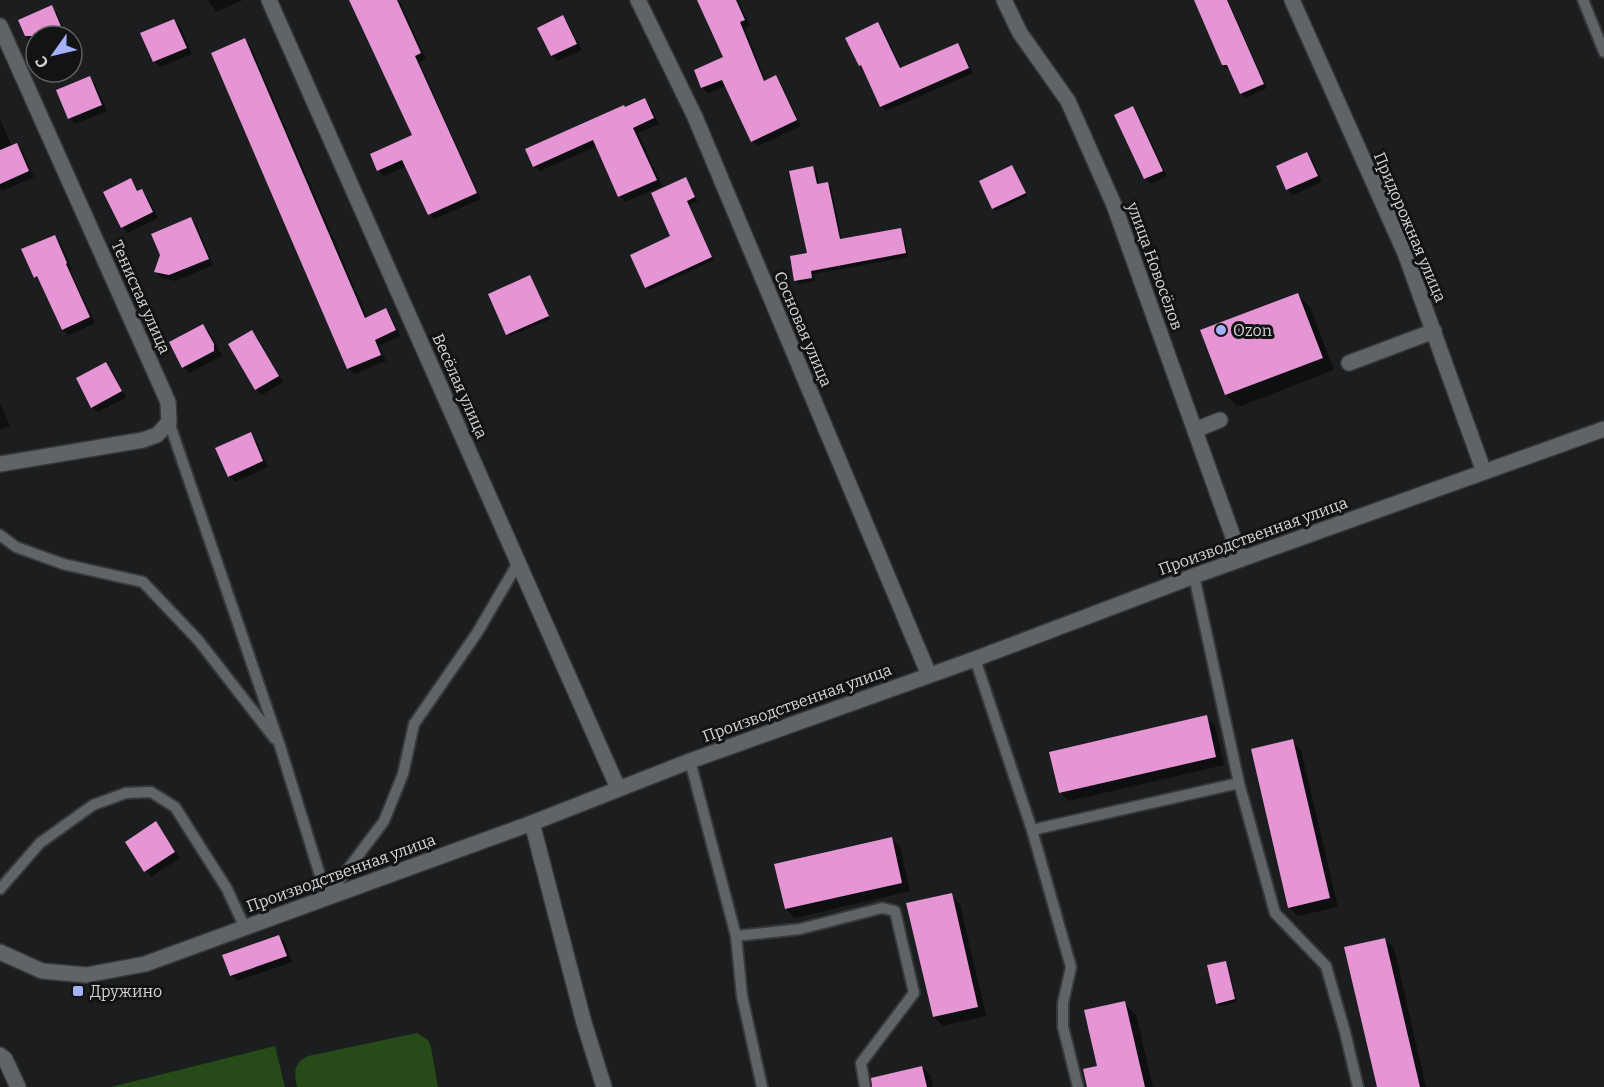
<svg xmlns="http://www.w3.org/2000/svg" width="1604" height="1087" font-family="Bitter,serif">
<style>
.green{fill:#274b18}
.shadow{fill:#0007}
.building{fill:#e594d4}
.lines{fill:none;stroke-linecap:round;stroke-linejoin:round}
.service-casing{stroke:#373839;stroke-width:14}
.minor-casing{stroke:#373839;stroke-width:18}
.tertiary-casing{stroke:#373839;stroke-width:18}
.service{stroke:#616466;stroke-width:10}
.minor{stroke:#616466;stroke-width:15}
.tertiary{stroke:#616466;stroke-width:15}
.poi-dot{fill:#a6b1fc;stroke:#121315;stroke-width:2}
.labels{text-anchor:middle;dominant-baseline:central;stroke-width:6;stroke-linejoin:round;paint-order:stroke}
.street-label{font-size:16px;fill:#d3d4d5;stroke:#121315}
.poi-label{font-size:16px;fill:#d3d4d5;stroke:#121315;text-anchor:start}
</style>
<rect width="100%" height="100%" fill="#1b1d1e"/>
<path class="green" d="M417,1033l11,7 3,7 7,40h-141c-3,-14 -4,-24 11,-31z
M275,1046l10,41h-174z"/>
<path class="shadow" d="M208,0h35l-27,12z
M351,0h48l27,59 -7,3 62,137 -47,20 -5,-5 -22,-48 -23,10 -6,-6 36,-34z
M706,0h32l12,26 -5,2 21,54 10,-5 5,6 20,43 -43,20 -6,-5 -26,-55 -18,7 -5,-5 -7,-18 29,-12z
M1196,0h32l39,88 -21,10 -5,-5 -10,-24h-4l-4,-4z
M51,7l6,6 10,23h-31v17l-4,-5 -12,-27z
M562,17l6,6 14,27 -24,11 -6,-5 -13,-27z
M174,20l6,6 12,28 -32,13 -6,-6z
M878,24l5,5 19,40 55,-25 5,5 11,24 -87,38 -5,-5 -16,-35 -5,-6z
M244,40l6,5 118,274 17,-9 6,6 9,20 -21,10 7,15 -32,13 -5,-6z
M90,78l5,5 12,28 -32,13 -5,-6z
M645,100l5,6 9,18 -21,9 24,53 -37,16 -5,-6 -23,-50 -57,25 -6,-5 91,-57z
M1132,108l6,6 29,62 -16,8 -6,-6z
M0,119l12,27 4,-2 6,6 12,27 -32,14 -2,-2z
M1307,154l6,6 9,22 -29,13 -6,-6z
M813,168l4,4 2,13 8,-2 4,4 11,54 58,-11 4,4 4,23 -94,17 1,7 -16,3 -3,-4 13,-26z
M1014,169l13,27 -31,15 -15,-29z
M685,179l13,22 -9,4 25,55 -65,30 -3,-3 26,-50z
M131,180l8,11 2,-1 6,6 11,22 -30,15 -6,-6z
M191,218l5,6 17,41 -38,16 -13,-3 -6,-6z
M55,236l5,6 12,27 -2,1 25,53 -26,12 -6,-5 -21,-47 -7,-6z
M530,277l20,42 -40,17 -3,-2z
M1298,295l12,12 24,63 -96,37 -12,-12z
M203,326l6,5 13,25 -33,17 -6,-6z
M252,332l6,6 25,44 -21,13 -6,-6z
M106,364l6,6 14,28 -28,14 -6,-5z
M0,404l10,22 -10,4z
M250,434l6,6 12,27 -33,15 -6,-6z
M1206,717l9,9 9,39 -155,36 -9,-9z
M1292,741l9,9 37,157 -40,9 -9,-9z
M155,823l25,35 -29,19 -5,-6z
M891,838l9,9 10,44 -115,27 -9,-9 -10,-44z
M951,895l9,9 26,112 -43,10 -9,-9z
M279,936l6,6 7,20 -55,19 -6,-6z
M1385,939l9,9 32,139h-48z
M1226,963l2,2 9,37 -17,4 -3,-3z
M1124,1003l12,12 17,72h-64l10,-20z
M922,1067l9,9 2,11h-54z"/>
<path class="building" d="M349,0h48l24,53 -6,3 62,137 -49,22 -26,-55 -25,11 -7,-17 42,-19z
M697,0h39l9,20 -5,2 24,59 12,-6 21,45 -46,22 -29,-62 -21,8 -7,-18 29,-13z
M1194,0h33l37,84 -24,10 -13,-29h-5z
M52,5l13,31h-40l-7,-16z
M563,15l14,29 -26,12 -14,-28z
M174,19l13,29 -34,14 -13,-29z
M878,22l22,46 58,-25 11,25 -89,39 -19,-42 -2,1 -14,-28z
M245,38l120,280 21,-10 10,22 -21,10 6,15 -34,14 -136,-316z
M90,76l12,29 -34,14 -12,-29z
M645,98l9,20 -21,10 24,52 -39,17 -25,-57 -60,27 -8,-18 99,-44 1,2z
M1133,106l30,65 -19,8 -30,-64z
M17,143l12,28 -29,13v-34z
M1307,152l11,24 -32,14 -10,-24z
M1012,165l14,28 -34,16 -13,-28z
M813,166l4,18 11,-2 12,57 61,-11 5,25 -95,18 1,7 -18,3 -4,-25 17,-3 -18,-82z
M686,177l9,20 -8,4 25,56 -67,31 -15,-33 40,-19 -19,-43z
M131,178l6,13 5,-2 11,23 -32,16 -18,-36z
M191,217l18,42 -40,16 -15,-3 6,-17 -9,-21z
M55,235l12,28 -1,1 24,53 -28,13 -25,-54 -3,2 -13,-29z
M530,275l19,41 -43,19 -18,-41z
M1298,293l25,65 -98,37 -25,-65z
M203,324l11,20v7l-32,17 -13,-26z
M252,330l27,46 -24,14 -27,-46z
M106,362l16,29 -31,17 -15,-30z
M251,432l12,29 -35,16 -13,-29z
M1207,715l9,42 -157,36 -10,-41z
M1293,739l37,159 -42,10 -37,-159z
M156,821l19,31 -31,20 -19,-30z
M892,837l10,46 -117,26 -11,-45z
M952,893l26,114 -45,10 -27,-114z
M279,935l8,21 -57,20 -8,-21z
M1385,938l35,149h-43l-33,-140z
M1226,961l9,38 -19,5 -9,-39z
M1125,1001l20,86h-58l-4,-18 14,-3 -13,-56z
M922,1066l5,21h-55l-1,-9z"/>
<g class="lines">
<defs>
<path id="service" d="M1583,0l21,52
M169,422l111,324 47,152
M0,535l16,12 47,17 80,18 55,58 77,99
M1194,576l45,207 36,130 51,53 19,66 13,55
M975,659l57,171 39,137 -8,36v24l15,60
M690,761l46,175 64,-7 82,-21 13,3 19,82 -53,70 4,24
M1032,830l207,-47
M0,889l40,-46 53,-38 33,-12 25,-1 24,15 52,82 18,39
M327,897l57,-76 19,-47 11,-50 63,-91 41,-70
M736,936l6,60 20,91"/>
<path id="minor" d="M269,0l349,788
M638,0l57,117 234,558
M1004,0l16,33 48,68 46,104 127,354
M1292,0l113,253 79,219
M0,26l160,358 8,18 1,20 -12,13 -14,5 -143,24
M1349,363l85,-32
M1195,430l25,-10
M532,823l52,200 20,64
M0,1055l5,4 13,28"/>
<path id="tertiary" d="M0,952l42,19 44,4 59,-11 387,-141 158,-62 285,-102 219,-83 410,-147"/>
</defs>
<use href="#service" class="service-casing"/>
<use href="#minor" class="minor-casing"/>
<use href="#tertiary" class="tertiary-casing"/>
<use href="#service" class="service"/>
<use href="#minor" class="minor"/>
<use href="#tertiary" class="tertiary"/>
</g>
<g class="poi-dot">
<circle cx="1221" cy="330" r="6"/>
<rect x="72" y="985" width="12" height="12" rx="3"/>
</g>
<g class="labels">
<g class="street-label">
<text transform="translate(1410 227) rotate(67)">Придорожная улица</text>
<text transform="translate(1155 266) rotate(70)">улица Новосёлов</text>
<text transform="translate(141 297) rotate(66)">Тенистая улица</text>
<text transform="translate(803 329) rotate(67)">Сосновая улица</text>
<text transform="translate(460 386) rotate(66)">Весёлая улица</text>
<text transform="translate(1253 536) rotate(-20)">Производственная улица</text>
<text transform="translate(797 703) rotate(-20)">Производственная улица</text>
<text transform="translate(341 873) rotate(-20)">Производственная улица</text>
</g>
<g class="poi-label">
<text x="1233" y="330">Ozon</text>
<text x="90" y="991">Дружино</text>
</g>
</g>
<g transform="translate(54 54) rotate(236)"><circle r="28" fill="#121315" stroke="#5f6062" stroke-width="1.5"/>
<path d="M0-4.5L10 22L0 15L-10 22Z" fill="#a6b1fc"/>
<text y="-9" font-size="16" font-weight="bold" text-anchor="middle" fill="#d3d4d5">С</text>
</g>
</svg>
